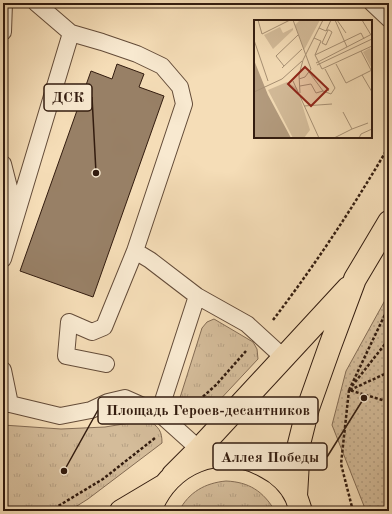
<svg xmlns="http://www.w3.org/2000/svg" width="392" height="514" font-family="'Old Standard TT',serif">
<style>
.grass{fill:url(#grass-tufts);stroke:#846c54}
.park{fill:url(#park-dots);stroke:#846c54}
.building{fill:#988066;stroke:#331c0f}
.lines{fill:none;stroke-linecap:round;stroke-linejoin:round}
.service-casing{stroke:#644c39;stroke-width:18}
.primary-casing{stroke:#331c0f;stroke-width:24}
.path{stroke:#331c0f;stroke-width:2.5;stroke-dasharray:3 2;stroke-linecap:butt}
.service{stroke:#f8e9d0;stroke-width:16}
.primary{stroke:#f5ddb7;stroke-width:22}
.inset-road{fill:none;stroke:#a79074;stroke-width:1}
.view{fill:#8f2418;fill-opacity:0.15;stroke:#8f2418;stroke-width:2}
.inset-edge{fill:none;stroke:#331c0f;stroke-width:2}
.leader{fill:none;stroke:#331c0f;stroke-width:1.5}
.callout-dot{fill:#331c0f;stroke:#f8e9d0;stroke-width:1.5}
.callout{fill:#f8e9d0;stroke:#331c0f;stroke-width:1.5}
.callout-label{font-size:15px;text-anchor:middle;font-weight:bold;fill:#331c0f}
</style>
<defs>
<pattern id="grass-tufts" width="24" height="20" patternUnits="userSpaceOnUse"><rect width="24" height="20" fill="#d4bc9a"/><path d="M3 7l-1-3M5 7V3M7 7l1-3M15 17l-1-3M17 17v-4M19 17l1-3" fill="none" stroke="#b6a184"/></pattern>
<pattern id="park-dots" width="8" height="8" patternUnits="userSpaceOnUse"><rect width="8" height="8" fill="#d4bc9a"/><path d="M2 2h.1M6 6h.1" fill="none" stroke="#b6a184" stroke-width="1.8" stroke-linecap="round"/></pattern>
</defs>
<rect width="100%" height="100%" fill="#f5ddb7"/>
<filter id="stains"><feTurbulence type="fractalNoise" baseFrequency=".005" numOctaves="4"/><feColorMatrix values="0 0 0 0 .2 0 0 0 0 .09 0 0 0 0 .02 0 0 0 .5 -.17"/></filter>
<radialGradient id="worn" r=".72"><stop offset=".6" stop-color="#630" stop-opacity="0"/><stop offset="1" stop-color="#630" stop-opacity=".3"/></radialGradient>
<path class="grass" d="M214,319l39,23 4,7 1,10 -58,62c-15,-1 -18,-3 -22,-17l24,-76 5,-6z
M148,420c11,7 14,11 14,23l-74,56 -19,12h-66v-86l58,4 44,-2z
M226,481c23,1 37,10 49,30h-96c10,-19 26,-28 47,-30z"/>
<path class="park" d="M389,293v218h-23l-34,-86 14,-54z"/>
<path class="building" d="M117,64l27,10 -5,13 25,9 -71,201 -73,-26 71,-200 21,8z"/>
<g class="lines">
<defs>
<path id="service" d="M372,3l17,16
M3,32l1,-29
M71,33l31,9 35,12 25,12 18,21 4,17 -49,147 15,9 47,36 50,28 36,33
M3,164l13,51
M3,259l68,-226 -35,-30
M106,364l-40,-8 3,-34 23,10 12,-5 31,-76
M3,370l7,34
M3,404h7l50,12 31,-6 17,-8 17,-4 34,15 40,36
M159,413l38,-117"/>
<path id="primary" d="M173,475l26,-26 149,-161
M296,496l3,-52 9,-36 22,-62 25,-67 34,-57
M121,511l42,-25
M150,511c18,-49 70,-70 116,-44 12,6 24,17 30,30 2,4 3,9 5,14"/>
</defs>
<use href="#service" class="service-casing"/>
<use href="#primary" class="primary-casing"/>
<path class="path" d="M389,306l-40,84 40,12
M273,320c42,-55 81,-114 116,-174
M352,386l37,-47
M349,390l-8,74 12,47
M350,390l39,-18
M188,410l28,-25 30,-34
M50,511l53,-32 52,-41"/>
<use href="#service" class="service"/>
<use href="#primary" class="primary"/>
</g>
<g transform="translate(254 20)">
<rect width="118" height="118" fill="#f5ddb7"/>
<path d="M26,7l3,6 10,-5v2l-20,19 -9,-14z" fill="#d4bc9a"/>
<path d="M46,0h20l-16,30 -9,-25zM116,28l2,4v17l-9,-17zM33,62l10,6 13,42 -6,8h-11l-25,-48z" fill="#d4bc9a"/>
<path d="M0,40l14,35 23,43h-37z" fill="#b39b7e"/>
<path class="inset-road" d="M4,0l4,14 28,-14M39,0l18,49 -6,8 -6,2M81,0l12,27M83,0l9,13M108,0l9,15M65,8l7,3 5,-11M72,11l1,-1h2l3,2 -6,13 -4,-2 6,-13M60,18l7,3 -6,14M110,19l-3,-6 -46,22 7,14 50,-23M0,20l14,41M107,31l10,19M62,43l56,-29M82,44l10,19 26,-13M63,45l55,-26M30,46l-8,-10 22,-21M28,48l20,-19M55,52l14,19 8,3 4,-6 -10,-19M108,55l10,17M39,61l26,57M65,61l10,10M46,66l11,-2 5,9 7,-2M0,72l28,-13 20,-18M46,73l-1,-18 4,-15 20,-40M50,86l28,-2M98,109l16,-6M80,118l18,-9 -9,-17M105,118l2,-4 11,-5"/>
<path class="view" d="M51,47l23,22 -17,17 -23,-22z"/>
<rect width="118" height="118" class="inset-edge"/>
</g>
<path class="leader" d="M96 173L92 97M64 471L98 410M364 398L327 457"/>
<g class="callout-dot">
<circle cx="96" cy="173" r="4"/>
<circle cx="64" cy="471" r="4"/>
<circle cx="364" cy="398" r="4"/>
</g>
<g class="callout">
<rect x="44" y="84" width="48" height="27" rx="4"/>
<rect x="98" y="397" width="220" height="27" rx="4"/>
<rect x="213" y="443" width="114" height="27" rx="4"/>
</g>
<g class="callout-label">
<text x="68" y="102">ДСК</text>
<text x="208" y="415">Площадь Героев-десантников</text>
<text x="270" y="462">Аллея Победы</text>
</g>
<rect width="392" height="514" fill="none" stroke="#f5ddb7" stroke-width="16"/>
<rect x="4" y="4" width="384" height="506" fill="none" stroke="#331c0f" stroke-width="2"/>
<rect x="8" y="8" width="376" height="498" fill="none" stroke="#331c0f"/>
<rect width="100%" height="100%" filter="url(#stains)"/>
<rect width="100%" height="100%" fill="url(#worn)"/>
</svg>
